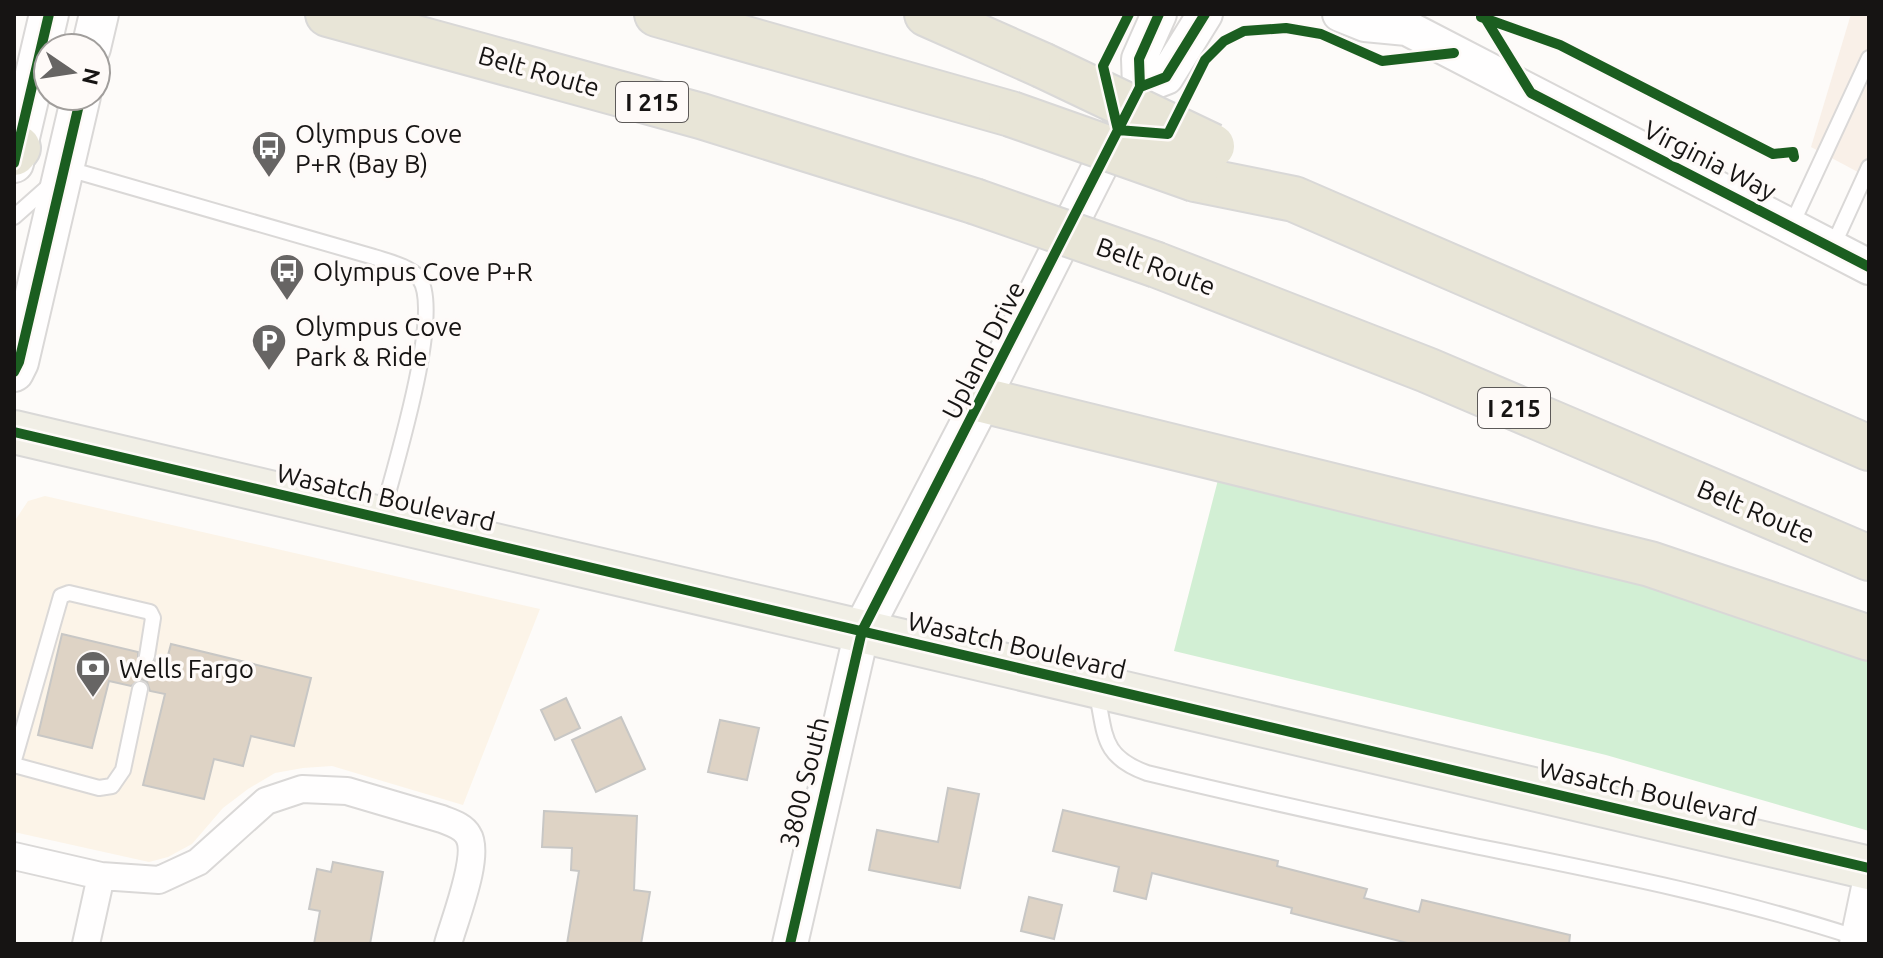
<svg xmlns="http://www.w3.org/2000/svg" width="1883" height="958" font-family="Ubuntu,sans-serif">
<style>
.commercial{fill:#fcf4e8}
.education{fill:#f9f0e8}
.green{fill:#d2efd4}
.building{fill:#ded3c5;stroke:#c8c7c5;stroke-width:2}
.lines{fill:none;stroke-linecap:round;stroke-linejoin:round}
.service-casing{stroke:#dad8d7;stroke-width:18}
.minor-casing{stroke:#dad8d7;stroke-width:30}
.tertiary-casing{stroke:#dad8d7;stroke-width:38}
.secondary-casing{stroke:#dad8d7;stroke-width:42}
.primary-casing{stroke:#d9d8d7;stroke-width:46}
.motorway-casing{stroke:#d9d8d7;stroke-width:48}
.service{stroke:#fffefe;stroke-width:14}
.minor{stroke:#fffefe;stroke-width:26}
.tertiary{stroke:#fffefe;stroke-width:34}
.secondary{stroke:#fffefe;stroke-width:38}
.primary{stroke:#f1efe6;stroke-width:42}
.motorway{stroke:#e8e5d7;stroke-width:44}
.motorway-bridge-casing{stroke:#d9d8d7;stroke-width:48;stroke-linecap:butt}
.motorway-bridge{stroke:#e8e5d7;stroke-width:44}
.cycleway-casing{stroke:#fefaf8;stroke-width:15}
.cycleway{stroke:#1b5e20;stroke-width:10}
.labels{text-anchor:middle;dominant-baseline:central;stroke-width:7;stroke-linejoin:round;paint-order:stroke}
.shield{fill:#fefaf8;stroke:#5c5958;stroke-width:2}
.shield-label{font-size:24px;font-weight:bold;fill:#161413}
.street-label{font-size:26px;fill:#161413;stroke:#fefaf8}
.poi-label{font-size:26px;fill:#161413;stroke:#fefaf8;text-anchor:start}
</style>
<rect width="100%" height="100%" fill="#fdfbf9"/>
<path class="commercial" d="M45,496l495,113 -77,196 -131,-39 -29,2 -28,5 -27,16 -25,19 -31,36 -24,13 -19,5 -135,-30v-310l14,-21z"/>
<path class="education" d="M1851,14h18v164l-58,-31z"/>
<path class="green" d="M1219,476l424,103 226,83v169l-263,-76 -432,-104z"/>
<path class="building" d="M62,634l76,18v8l7,6 6,-1 6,-8 10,2 4,-15 140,34 -17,68 -43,-10 -8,30 -29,-7 -10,40 -61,-14 22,-91 -15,-3 -3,-9 -6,-3 -10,7 -22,-5 -17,67 -54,-13z
M566,698l14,30 -25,12 -14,-30z
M621,717l24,52 -49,23 -24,-52z
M720,720l39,8 -12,52 -39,-8z
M948,788l31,6 -19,94 -91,-18 8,-40 61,12z
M1063,810l215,51 -1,5 90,23 -3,9 55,14 3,-12 148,35 -1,9h-158l-120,-31 1,-5 -140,-35 -6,26 -32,-8 5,-24 -66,-16z
M544,811l93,5 -3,74 16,2 -9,52h-74l12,-73 -8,-1 1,-22 -30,-1z
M333,862l50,10 -13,72h-56l6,-33 -11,-2 8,-40 14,3z
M1029,897l33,8 -8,34 -33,-8z"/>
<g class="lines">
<defs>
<path id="service" d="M65,168l309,89c15,5 35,9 45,21 25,33 -26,194 -37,237
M14,217l35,-31
M1791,226l78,-168
M1832,248l37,-81
M1096,690c10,44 4,66 51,83 104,25 208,48 313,70 133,27 266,52 395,94
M14,760l47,-164 8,-3 81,19 3,6 -6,38
M14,765l85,23 13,-2 11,-16 17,-81"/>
<path id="minor" d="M14,856l87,20 58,4 39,-18 68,-61 36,-12 45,2 95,28c10,4 21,7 26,16 13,20 -14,86 -20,109
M86,944l15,-68
M1853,944l16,-76"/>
<path id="tertiary" d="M1340,14l25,10 42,4 462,239
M1140,87l26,-10 39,-63
M982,400l158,-313 -1,-28 20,-45
M790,944l72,-313"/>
<path id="secondary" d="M91,48l8,-34
M14,163l35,-149
M14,372l5,-10 62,-266
M862,631l120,-231"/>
<path id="primary" d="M14,432l1855,436"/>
<path id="motorway" d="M328,14l373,102 273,85
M657,14l354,100
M927,14l115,51
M14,153l4,-5
M1195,179l99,20 575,249
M1157,265l270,105 442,188
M982,400l668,164 219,74"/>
</defs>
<use href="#service" class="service-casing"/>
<use href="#minor" class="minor-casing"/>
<use href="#tertiary" class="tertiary-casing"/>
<use href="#secondary" class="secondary-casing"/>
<use href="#primary" class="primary-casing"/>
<use href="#motorway" class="motorway-casing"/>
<use href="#service" class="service"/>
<use href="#minor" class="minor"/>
<use href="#tertiary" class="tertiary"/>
<use href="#secondary" class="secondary"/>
<use href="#primary" class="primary"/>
<use href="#motorway" class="motorway"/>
<defs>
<path id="motorway-bridge" d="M1042,65l170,81
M1011,114l184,65
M974,201l183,64"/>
</defs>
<use href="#motorway-bridge" class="motorway-bridge-casing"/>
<use href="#motorway-bridge" class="motorway-bridge"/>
<defs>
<path id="cycleway" d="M1481,17l79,28 213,109 20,-2 1,5
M1485,18l46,75 338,174
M1140,87l26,-10 39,-63
M1118,130l50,4 37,-74 19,-19 20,-10 42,-3 35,6 61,27 72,-8
M1118,130l-15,-64 26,-52
M14,163l35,-149
M14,372l5,-10 62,-266
M14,432l1855,436
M790,944l72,-313 278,-544 -1,-28 20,-45"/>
</defs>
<use href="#cycleway" class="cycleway-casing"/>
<use href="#cycleway" class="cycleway"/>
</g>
<defs>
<symbol id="bus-pin" viewBox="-11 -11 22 30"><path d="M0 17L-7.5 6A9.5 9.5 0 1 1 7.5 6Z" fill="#676564" stroke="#fefaf8"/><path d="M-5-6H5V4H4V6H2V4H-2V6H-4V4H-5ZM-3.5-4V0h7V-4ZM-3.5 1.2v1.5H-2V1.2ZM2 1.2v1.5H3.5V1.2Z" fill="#fff"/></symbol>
<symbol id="parking-pin" viewBox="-11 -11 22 30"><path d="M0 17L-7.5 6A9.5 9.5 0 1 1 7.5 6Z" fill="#676564" stroke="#fefaf8"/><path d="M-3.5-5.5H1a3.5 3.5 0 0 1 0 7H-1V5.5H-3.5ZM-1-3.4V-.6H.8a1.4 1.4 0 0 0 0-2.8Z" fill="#fff"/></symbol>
<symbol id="bank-pin" viewBox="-11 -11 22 30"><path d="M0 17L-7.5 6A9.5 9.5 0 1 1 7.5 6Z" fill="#676564" stroke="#fefaf8"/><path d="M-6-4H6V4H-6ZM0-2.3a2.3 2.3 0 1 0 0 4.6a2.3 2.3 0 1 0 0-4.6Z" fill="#fff"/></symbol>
</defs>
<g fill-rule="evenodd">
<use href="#bus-pin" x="249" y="128" width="40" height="54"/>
<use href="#bus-pin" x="267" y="251" width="40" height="54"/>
<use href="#parking-pin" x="249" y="321" width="40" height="54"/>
<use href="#bank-pin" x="73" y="648" width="40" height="54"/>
</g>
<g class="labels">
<g class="shield">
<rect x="616" y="82" width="72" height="40" rx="6"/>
<rect x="1478" y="388" width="72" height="40" rx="6"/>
</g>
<g class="shield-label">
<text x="652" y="102">I 215</text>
<text x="1514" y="408">I 215</text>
</g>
<g class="street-label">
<text transform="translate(539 71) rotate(16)">Belt Route</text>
<text transform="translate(1710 160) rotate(27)">Virginia Way</text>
<text transform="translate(1156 266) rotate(20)">Belt Route</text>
<text transform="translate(983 350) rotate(-63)">Upland Drive</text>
<text transform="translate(386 497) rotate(13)">Wasatch Boulevard</text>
<text transform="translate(1756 511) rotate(23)">Belt Route</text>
<text transform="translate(1017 645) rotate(13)">Wasatch Boulevard</text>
<text transform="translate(804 782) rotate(-76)">3800 South</text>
<text transform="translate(1648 792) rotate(13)">Wasatch Boulevard</text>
</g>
<g class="poi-label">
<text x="295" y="133">Olympus Cove<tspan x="295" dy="30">P+R (Bay B)</tspan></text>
<text x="313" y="271">Olympus Cove P+R</text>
<text x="295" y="326">Olympus Cove<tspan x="295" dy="30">Park &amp; Ride</tspan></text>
<text x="119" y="668">Wells Fargo</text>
</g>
</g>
<rect width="1883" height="958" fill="none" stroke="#161413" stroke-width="32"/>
<g transform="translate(72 72) rotate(103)"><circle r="38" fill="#fefaf8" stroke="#a19e9c" stroke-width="2"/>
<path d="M0-6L14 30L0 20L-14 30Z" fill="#676564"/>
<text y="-12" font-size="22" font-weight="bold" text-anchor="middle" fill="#161413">N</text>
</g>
</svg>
